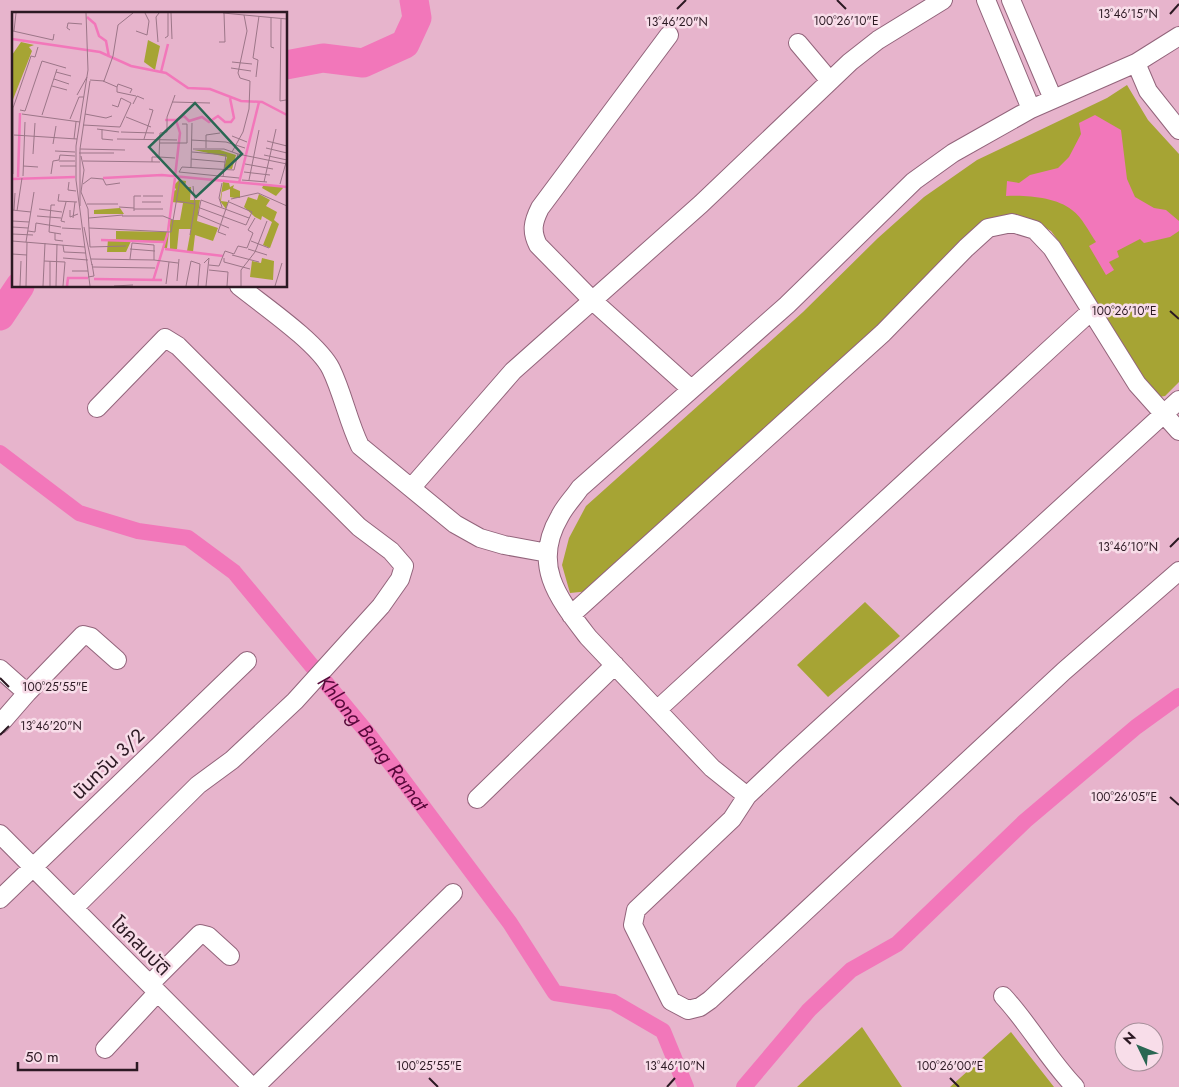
<svg xmlns="http://www.w3.org/2000/svg" width="1179" height="1087" font-family="Jost,'Noto Sans Thai',sans-serif">
<style>
.green{fill:#a6a434}
.water{fill:#f277ba}
.lines{fill:none;stroke-linecap:round;stroke-linejoin:round}
.canal{stroke:#f277ba;stroke-width:16}
.river{stroke:#f277ba;stroke-width:29}
.street-casing{stroke:#92647b;stroke-width:20}
.street{stroke:#fff;stroke-width:18}
.ticks{fill:none;stroke:#2c1923;stroke-width:2}
.labels{text-anchor:middle;dominant-baseline:central;stroke-width:5;stroke-linejoin:round;paint-order:stroke}
.street-label{font-size:19px;fill:#2c1923;stroke:#f8dde9}
.water-label{font-size:20px;font-style:italic;fill:#560839;stroke:#f8dde9}
.inset-river{fill:none;stroke:#f277ba;stroke-width:2.5}
.inset-road{fill:none;stroke:#9c7688;stroke-width:1}
.view{fill:#2a6753;fill-opacity:0.15;stroke:#2a6753;stroke-width:2.5}
.inset-edge{fill:none;stroke:#2c1923;stroke-width:2.5}
.ticks-label{font-size:12px;text-anchor:middle;fill:#2c1923;stroke:#f8dde9;stroke-width:5;stroke-linejoin:round;paint-order:stroke}
</style>
<rect width="100%" height="100%" fill="#e7b4cc"/>
<path class="green" d="M1127,85l21,35 31,34v228l-14,14 -6,1 -15,-15 -20,-30 -59,-102 -14,-19 -19,-11 -23,-5 -29,11 -108,108 -282,257 -20,2 -8,-28 7,-27 17,-32 217,-194 75,-74 46,-41 53,-37 130,-62z
M865,602l35,34 -72,61 -31,-32z
M862,1027l40,60h-105z
M1011,1032l43,55h-104z"/>
<path class="water" d="M1095,115l26,15 6,49 8,18 19,11 12,2 13,11v10l-9,6 -26,6 -4,-4 -23,12 2,6 -10,5 5,8 -8,5 -17,-29 7,-4c-7,-10 -14,-25 -24,-32 -16,-13 -46,-15 -66,-14l1,-15 12,2 11,-8 28,-7 11,-11 12,-23 -2,-11z"/>
<g class="lines">
<g class="canal">
<path id="s1" d="M0,453l79,60 59,18 50,7 46,34 136,164 140,187 45,70 58,9 50,29 23,56"/>
<path d="M744,1087l65,-77 42,-40 46,-26 128,-123 111,-94 43,-31"/>
</g>
<path class="river" d="M286,65l37,-7 40,5 42,-19 12,-26 -3,-18
M0,316l20,-30"/>
<defs>
<path id="street" d="M986,0l45,109
M1011,0l42,99
M669,35l-129,173c-7,14 -9,23 -2,37l55,56 98,88
M1179,36l-43,27 12,28 31,39
M798,43l32,38
M239,286c25,20 79,57 92,83 12,25 17,52 29,77l95,78 25,14 24,7 44,8
M1179,400l-394,360 -38,36 -15,23 -96,91 -3,15 38,76 17,9 12,-3 10,-7 354,-329 115,-100
M412,487l101,-116 188,-167 149,-142 28,-22 65,-40
M571,615l312,-282 83,-85 22,-20 24,-5 23,7 17,18 85,136 42,47
M0,669l27,24 -27,31
M27,693l56,-58 8,2 26,23
M657,710l433,-398
M747,796l-35,-28 -124,-131c-30,-39 -57,-72 -28,-121 5,-10 14,-19 20,-28l207,-183 127,-124 39,-28 78,-44 105,-46
M477,799l138,-134
M0,834l252,253
M0,899l247,-238
M74,908l124,-123 34,-25 63,-59 86,-95 19,-27 4,-13 -13,-15 -32,-24 -181,-181 -13,-8 -68,70
M150,984l50,-50 8,2 22,20
M1003,996c27,29 45,63 72,91
M105,1049l52,-56
M255,1087l198,-194"/>
</defs>
<use href="#street" class="street-casing"/>
<use href="#street" class="street"/>
</g>
<path class="ticks" d="M837,0l9,9M677,9l9,-9M1170,14l9,-10M1170,311l9,8M1170,547l9,-9M0,678l9,9M0,735l9,-9M1170,797l9,8M429,1078l9,9M950,1078l9,9M667,1087l8,-9"/>
<g class="labels">
<g class="street-label">
<text transform="translate(108 764) rotate(-44)">นันทวัน 3/2</text>
<text transform="translate(141 946) rotate(45)">โชคสมบัติ</text>
</g>
<g class="water-label">
<text stroke="none"><textPath href="#s1" startOffset="489">Khlong Bang Ramat</textPath></text>
</g>
</g>
<g transform="translate(12 12)">
<rect width="275" height="275" fill="#e7b4cc"/>
<path d="M136,28l12,6 -5,24 -11,-8zM9,30l13,3 -5,2 3,4 -20,51v-47zM182,138h26l16,5 -4,14 -8,-1 3,-11zM167,168l7,1 -1,6h6l-1,13h10l-3,21 21,7 -5,13 -18,-6 -2,17 -6,-1 4,-22h-12l-2,20h-7v-29h10l3,-17 -12,-1 2,-11 3,-1 -2,-5zM211,170l6,1 1,4 4,-2 -1,3 7,3v7h-5l-5,-1v-8l-8,3 -1,9 7,1 -2,7 -6,-8zM252,172l18,2 1,2 -7,8 -14,-8zM247,182l11,6 -4,6 11,6 -3,8 5,4 -9,24 -7,-3 9,-23 -10,-6 -1,4 -6,-3 -11,-10 4,-10 9,3zM108,196l4,6h-30v-4zM104,219l53,1 -2,16h-3l1,-5 -34,-2 -5,11h-19l1,-13h8zM250,246l12,3 -1,19 -23,-3 2,-16 9,2z" fill="#a6a434"/>
<path class="inset-river" d="M75,5l8,7 4,12 7,5 3,16M0,27l88,13 31,14 35,7 22,15 22,1 31,12 21,1 25,13M149,60l7,-28M153,108h11l4,13 -5,44M164,108l8,-4 5,5 13,-4 7,5 9,-6 7,6h6l3,-4 -4,-20M6,165l2,-64M91,166l59,-3 125,12M0,167l63,-2M227,171l20,-81M156,219l7,-53M89,228l65,2M153,237l58,7M82,267l68,1M141,269l15,-49M55,274l1,-8h20"/>
<path class="inset-road" d="M74,1l2,57 -12,76v34l14,106M159,1l1,26M211,1l64,6M259,6v29l3,1M269,7l-1,82 6,-1M0,14v17M58,18l-3,-2 1,-5 14,1M1,19l40,9 1,-6M2,19l2,-18M124,19l11,4 2,-14 -4,-8M153,26l3,-2v-23M146,30l-2,-25 3,-4M207,30h6l-1,-29M220,50l20,2M219,56l20,3M44,60l15,4M244,65l2,-17 -5,-2 6,-42M42,67l15,5M78,68l14,1 9,-25 5,-31 15,-12M91,69l14,6v5l19,4M40,74l15,4M105,75l1,-3 14,5 -2,4M65,83l10,-18M160,90l38,1M121,92l4,-8 7,3M8,98l5,1 17,-50 24,7M10,102l58,8M73,102l21,4 6,-2M30,103l15,-46M114,105l25,10M58,107l9,-22h5M71,113l37,2 11,-24 -10,-5 -3,9 -6,-2M85,117l22,3M90,117v10l11,1M109,120l33,1M2,123l63,4M220,124l15,6M62,127l2,-17M105,127l60,1M132,127l9,-29 -4,-1M179,128l35,2 19,6M255,129l20,5M148,131h27v-19h-5M41,132l3,-18M194,136v-13l14,-2M254,136l21,5M68,137l45,1M181,137h31l14,5M43,139l20,1M180,140l34,3 -3,22M220,140l11,-20 6,-23 1,-28 -10,-3 -2,-5 9,-42 -3,-16M67,141h35M21,142l2,-31M252,143l23,5M69,144l3,14 -3,22 7,17 2,38M147,145l16,1M179,147l34,3M47,149h16M71,149l77,1M140,150v-5h7l1,-24 7,-1v-15l8,-22M233,152l28,5M11,154l15,1M48,154h16M179,155l1,-44M232,160l26,3M1,162v-66l16,-46 2,-6 4,1 3,-10M39,162l2,-13 6,-1 1,-5 15,1M11,164l2,-54M227,166l-60,-6 3,-5 52,3 4,-16 49,10M230,168l25,2M237,168l10,-50M57,170l-1,8 8,1M252,170l12,-53M71,172l8,-6 12,1 3,6 14,-2M268,172l7,-25M181,174l2,18M47,182l-1,7 19,1M131,184h20M219,187l27,-6 29,13M164,189l19,3 -5,31M130,190h19M75,192h31M43,193h-4l-2,27 12,2M68,194v-57l10,-68M107,195l15,1M210,195l-3,-9 3,-15M188,196l46,17 6,-13 -23,-10M27,197l23,3M122,197h29M0,198l19,2M2,198l1,-17M58,198v7l8,-3M5,199l5,-33M122,199v-15h7M25,204l24,2M110,204h41l10,4M61,206l2,-16M77,206l34,-3M0,209l17,1M53,210l-4,-1 5,-19M0,215l16,1M72,215l8,38M50,216l19,1M77,216l82,4 9,-52M217,216l-31,-13 3,-15 48,18M16,219l7,1 1,-9 25,4M43,221v7l8,1M0,222l21,1M214,223l-8,-3 11,-32M0,229l73,6M239,229l18,7M14,230l8,-50M51,233l1,7 22,1M78,235l36,-1M118,237l25,2M236,237l19,6M0,242l15,1M220,243l27,7M51,246l25,2M212,246v4l26,7M79,247l63,1 24,3M118,247l2,-16 22,2v15M32,249l21,1 -2,24M192,251l5,-5 -3,28M197,253l10,1 6,-15 9,3 4,-8 9,2 6,-15 -5,-3 7,-12M81,255l62,1M197,258l19,2 -1,14M60,259h16M76,265l6,-1 -2,-12M165,269l2,-22M154,272l3,-22M8,274l1,-25M14,274l1,-44M31,274l2,-43M38,274v-25M44,274l1,-42M102,274l19,-1M174,274l5,-25 9,3 -2,22M229,274v-16l14,-18 12,-31M263,274l7,-23"/>
<path class="view" d="M183,91l47,51 -46,43 -47,-50z"/>
<rect width="275" height="275" class="inset-edge"/>
</g>
<g class="ticks-label">
<text x="1128" y="18">13°46'15"N</text>
<text x="846" y="25">100°26'10"E</text>
<text x="677" y="26">13°46'20"N</text>
<text x="1124" y="315">100°26'10"E</text>
<text x="1128" y="551">13°46'10"N</text>
<text x="55" y="691">100°25'55"E</text>
<text x="51" y="730">13°46'20"N</text>
<text x="1124" y="801">100°26'05"E</text>
<text x="675" y="1070">13°46'10"N</text>
<text x="429" y="1070">100°25'55"E</text>
<text x="950" y="1070">100°26'00"E</text>
</g>
<g transform="translate(1139 1047) rotate(313)"><circle r="24" fill="#f8dde9" stroke="#a68f9a"/>
<path d="M0-4L9 19L0 12L-9 19Z" fill="#2a6753"/>
<text y="-8" font-size="14" font-weight="bold" text-anchor="middle" fill="#2c1923">N</text>
</g>
<path d="M18 1062v8h119v-8" fill="none" stroke="#2c1923" stroke-width="2.5"/>
<text x="25" y="1062" font-size="15" fill="#2c1923" stroke="#f8dde9" stroke-width="4" paint-order="stroke">50 m</text>
</svg>
